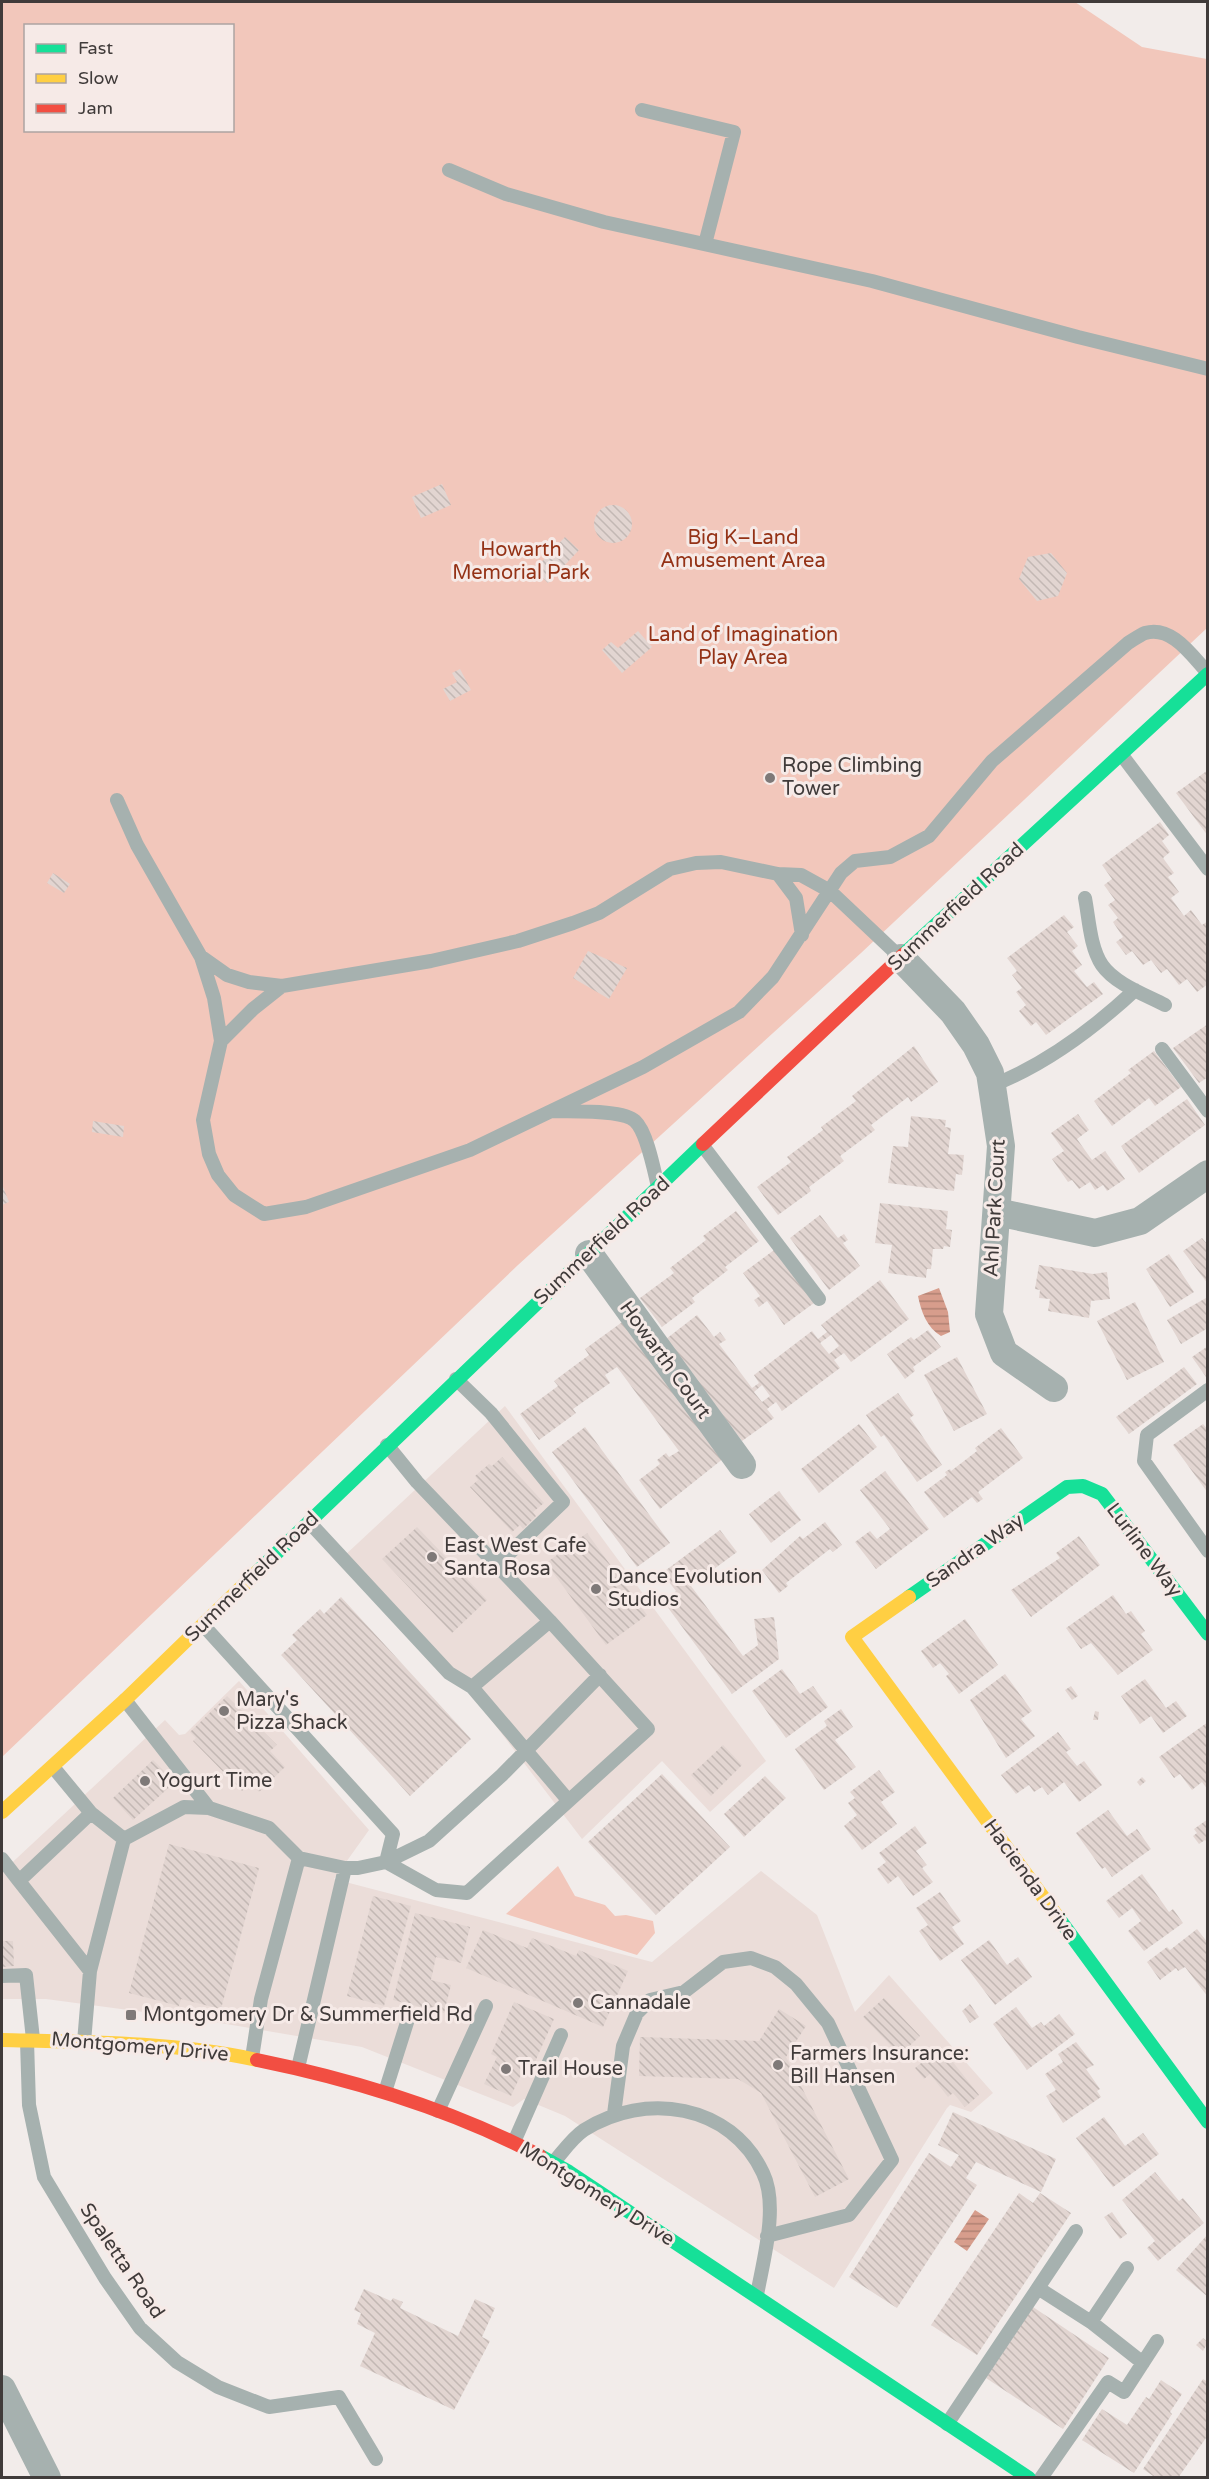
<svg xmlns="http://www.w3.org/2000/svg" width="1209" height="2479" font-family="'Varela Round',sans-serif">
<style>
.built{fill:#ebddd9}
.green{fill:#f2c7bb;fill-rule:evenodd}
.water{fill:url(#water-rules)}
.building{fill:url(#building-back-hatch);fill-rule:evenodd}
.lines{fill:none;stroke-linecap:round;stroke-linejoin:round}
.lane{stroke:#a6b1af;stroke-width:14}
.street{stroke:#a6b1af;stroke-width:28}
.fast{stroke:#16e098;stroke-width:14}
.slow{stroke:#ffcf43;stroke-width:14}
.jam{stroke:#f24e42;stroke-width:14}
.poi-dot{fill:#7e7978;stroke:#f6eae7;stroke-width:2}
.labels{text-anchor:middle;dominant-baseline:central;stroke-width:6;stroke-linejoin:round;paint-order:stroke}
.park-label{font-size:20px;fill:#943216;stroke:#f6eae7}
.poi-label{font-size:20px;fill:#403b3a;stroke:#f6eae7;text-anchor:start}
.street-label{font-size:20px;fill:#403b3a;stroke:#f6eae7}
</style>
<defs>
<pattern id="water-rules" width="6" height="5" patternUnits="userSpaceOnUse" patternTransform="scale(1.5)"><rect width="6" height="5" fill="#d79d8c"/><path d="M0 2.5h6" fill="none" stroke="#b08173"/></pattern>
<pattern id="building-back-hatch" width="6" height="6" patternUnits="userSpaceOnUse" patternTransform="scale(1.5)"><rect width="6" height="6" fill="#e2d5d1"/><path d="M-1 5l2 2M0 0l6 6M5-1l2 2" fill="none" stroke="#c3b8b4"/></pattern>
</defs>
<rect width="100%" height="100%" fill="#f2ecea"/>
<path class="built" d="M505,1406l261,355 -56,51 -48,-51 -80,78 -119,-156 -120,-126z
M239,1681l130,149 -35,49 318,83 109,-91 56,44 38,97 34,-37 104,118 -22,19 -21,-7 -3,3 -113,180 -269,-172 -41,-17 -11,8 -151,-60 -166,-28 -150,-20h-44v-127l163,-152 14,15 6,-1z"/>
<path class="green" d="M2,2h1073l67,45 65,12v569l-346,325 -343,312 -516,492zM26,26h206v104h-206z
M558,1866l17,30 30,9 10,11 11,-1 27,6 2,12 -18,22 -131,-41z"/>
<path class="water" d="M939,1288l9,24 2,20 -9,4c-14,-8 -20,-25 -23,-40z
M975,2210l14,9 -22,32 -13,-9z"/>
<path class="building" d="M442,484l9,21 -30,13 -9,-21z
M594 524a19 19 0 1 1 38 0a19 19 0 1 1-38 0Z
M565,537l14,13 -31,33 -14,-13z
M1051,553l16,20 -9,23 -21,5 -18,-22 9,-22z
M638,631l14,16 -30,26 -20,-23 9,-8 7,6z
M460,669l11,21 -21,11 -7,-12 14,-7 -5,-9z
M1208,770v66l-32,-43z
M1160,822l9,13 -7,6 8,11 -7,6 11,15 -6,4 11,15 -8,6 13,18 7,-6 11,15 6,-4v63l-11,8 -10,-13 -8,6 -12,-16 -6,4 -10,-13 -8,5 -11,-14 -6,4 -10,-13 7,-5 -10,-15 5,-4 -10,-13 7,-5 -11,-15 8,-6 -10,-14z
M53,873l17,11 -6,9 -17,-10z
M1064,915l10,12 -7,5 11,14 -6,5 10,14 -8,6 13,16 7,-5 9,12 -57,41 -10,-13 -5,4 -12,-15 7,-6 -10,-13 6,-4 -10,-13 5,-4 -10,-13z
M588,951l39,17 -18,31 -36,-21z
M1208,1024v53l-9,6 -26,-35z
M914,1046l24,36 -27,20 -3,-5 -37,28 4,5 -35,26 4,5 -35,26 2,4 -33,24 -21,-28 34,-25 -4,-5 36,-27 -2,-3 35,-26 -4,-5z
M1154,1051l27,36 -26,19 -6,-8 -37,28 -18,-25 37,-28 -3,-3z
M1187,1099l18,26 -66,48 -18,-27z
M1078,1114l11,16 -12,9 15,21 13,-9 20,28 -18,12 -4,-6 -8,5 -5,-8 -11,7 -7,-9 -4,2 -16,-23 12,-8 -13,-18z
M911,1116l35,4 -1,7 6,1 -3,26 16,1 -2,20 -6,-1 -2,17 -66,-8 5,-37 15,1z
M93,1121l31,5 -1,11 -31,-5z
M2,1184l7,18 -7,3z
M880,1203l68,8 -2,18 6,1 -2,17 -6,-1 -1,3h-10l-2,20h-4l-1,9 -38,-5 4,-28 -17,-2z
M736,1211l23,30 -34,26 3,3 -36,28 3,4 -33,25 -22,-29 34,-25 -4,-5 36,-28 -3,-4z
M820,1215l18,23 6,-4 4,6 -5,3 17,23 -31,24 -39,-52z
M1202,1238l6,7v39l-25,-33z
M774,1250l40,53 -30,22 -17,-24 -8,6 -5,-7 6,-4 -17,-23z
M1169,1254l25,38 -24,15 -24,-38z
M1039,1265l54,9 14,-2 3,27 -19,2 -2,17 -41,-7 2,-12 -11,-1 1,-8 -5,-1z
M880,1280l29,39 -58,43 -7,-9 -10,7 6,8 -58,43 -6,-9 -9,7 7,9 -32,23 -76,-102 31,-24 17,22 6,-5 6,8 -7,4 33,44 7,-5 -5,-8 58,-44 6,8 9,-7 -6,-7zM831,1335l8,11 -10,8 -9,-11zM762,1385l8,11 -8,6 -8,-10z
M1206,1298l2,30 -27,16 -14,-24z
M1135,1302l29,60 -37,18 -30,-59z
M625,1320l99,138 -64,51 -21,-29 21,-16 -3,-4 9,-7 3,4 10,-6 -62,-84 -12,8 5,8 -37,26 3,4 -37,27 -19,-26 38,-28 -4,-5 35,-26 -4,-6z
M928,1330l13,17 -28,20 2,4 -10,8 -18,-25 24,-17 3,3z
M1208,1346v30l-2,1 -14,-20z
M957,1357l30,57 -33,17 -30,-56z
M1184,1367l13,17 -68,50 -13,-17z
M898,1393l16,22 -4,3 32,47 -25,17 -33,-47 -3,2 -15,-22z
M859,1424l18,23 -58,46 -18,-24z
M1203,1424l5,6v63l-35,-48z
M585,1427l85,116 -33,24 -85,-115z
M1001,1428l22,30 -45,34 5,7 -6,4 -5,-6 -28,21 -20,-26 23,-17 -2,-3 5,-3 1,2 26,-20 -2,-3z
M502,1457l42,46 -11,9 3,4 -13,13 -3,-4 -8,7 -42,-45 8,-7 -3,-4 14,-12 3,2z
M885,1471l44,58 -53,40 -21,-27 15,-11 7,8 13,-10 -30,-39z
M779,1491l22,29 -30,23 -22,-29z
M825,1522l17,23 -9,7 -3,-3 -44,34 2,3 -9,7 -17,-23 38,-34 3,3z
M417,1527l70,73 -35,33 -70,-74z
M720,1530l17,22 -46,34 52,70 15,-11 -4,-26 20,-2 5,42 -47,35 -69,-93 13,-10 -14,-18z
M587,1533l60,82 -41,30 -60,-82z
M1079,1536l21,29 -69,52 -20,-27 49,-32 -4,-5z
M1113,1595l13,19 5,-3 14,20 -4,3 12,16 -35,25 -27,-32 -10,6 -15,-21z
M341,1597l130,142 -61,57 -129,-141 16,-15 -5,-5 28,-26 4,5z
M965,1619l33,46 -39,29 -13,-18 3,-2 -9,-11 -7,5 -12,-17z
M782,1669l18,25 13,-8 15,21 -42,31 -34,-47z
M1005,1674l27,37 -11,8 14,17 -29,22 -36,-58z
M1145,1679l21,29 10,-7 11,15 -24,17 -12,-17 -11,8 -19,-28z
M1071,1686l7,10 -6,4 -7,-10z
M227,1696l50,49 -7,6 15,16 -26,25 -9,-10 -8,9 -49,-50 3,-3 -6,-6z
M841,1709l12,18 -18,13 21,27 -32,23 -29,-41 32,-23 -3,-5z
M1095,1711l4,1 -1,8h-5z
M1208,1722v68l-6,-8 -10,8 -12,-16 -6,4 -15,-21z
M1058,1732l13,17 -5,3 11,14 7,-5 18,24 -23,17 -15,-20 -16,13 -6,-8 -8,5 -5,-7 -13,9 -15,-19z
M723,1745l19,20 -31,31 -20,-21z
M153,1760l22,22 -42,38 -20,-22z
M879,1770l16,22 -14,10 16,22 -35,26 -18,-24 13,-11 -9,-12 7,-5 -5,-6z
M662,1774l68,73 -74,68 -68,-73z
M765,1776l21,22 -42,39 -20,-23z
M1142,1777l4,4 -6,5 -3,-4z
M1108,1810l19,26 10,-7 14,20 -39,28 -7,-10 -3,2 -26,-36z
M1208,1819v24l-3,-3 -6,4 -6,-8 4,-3 -3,-4z
M915,1826l12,17 -11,8 11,14 -5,3 11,14 -20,14 -15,-20 -10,8 -11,-15 9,-7 -7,-9z
M169,1844l90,24 -38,141 -40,-10 -2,7 -50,-13z
M1142,1874l27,38 4,-3 10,14 -39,28 -16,-20 13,-10 -9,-13 -13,10 -13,-17z
M940,1892l21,29 -9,6 12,17 -24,17 -21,-30 9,-6 -12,-17z
M373,1896l38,10 -27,100 -37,-10z
M415,1913l55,14 -9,36 -25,-6 -5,23 20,5 -7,28 -51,-13z
M1197,1929l11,14v54l-23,-30 -7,4 -2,-3 -16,12 -13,-18 20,-15 3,3z
M483,1930l44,18 5,-10 44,18 3,-6 49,21 -25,56 -137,-59z
M989,1940l18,25 11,-8 14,20 -37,28 -34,-45z
M2,1941h11l1,25 -12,1z
M884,1998l36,38 -20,19 -37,-38z
M514,2002l40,17 -23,52 -7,-3 -13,28 -27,-12 13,-27 -6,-3z
M970,2004l9,13 -9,6 -8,-12z
M1016,2007l16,21 9,-6 3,4 15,-12 16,20 -48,36 -34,-46z
M779,2009l27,17 -20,31 63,122 -34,18 -54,-104 -23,-14 -99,-3 1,-39 119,4z
M1076,2042l18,23 -8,4 14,20 -3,2 4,6 -38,26 -17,-27 10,-6 -11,-16 18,-12 -5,-8z
M941,2047l38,48 -14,12 -12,-14 -5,4 -18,-23 -6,5 -9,-11z
M953,2112l103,47 -15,33 -65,-30 -10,16 11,7 -80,123 -48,-31 80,-124 22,14 8,-12 -21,-10z
M1104,2117l21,29 18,-13 16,21 -46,33 -37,-49z
M1155,2172l24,29 4,-3 21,25 -46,38 -11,-13 8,-7 -33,-41z
M1019,2193l14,10 7,-10 31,20 -94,142 -46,-30z
M1112,2212l15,22 -7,5 -16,-22z
M1208,2234v63l-32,-27z
M364,2289l27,12 2,-3 10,4 -3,6 58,28 17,-37 20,9 -13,29 8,4 -36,69 -94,-44 15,-33 -18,-9 4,-11 -7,-3z
M1033,2307l76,51 -46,71 -77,-51z
M1203,2338l5,4 -5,9 -7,-6z
M1203,2379l5,3v53l-30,43h-22l-13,-9z
M1161,2380l21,14 -12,18 2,2 -38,59 -52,-33 20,-31 25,16 19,-28 3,2z"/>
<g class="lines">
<path class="lane" d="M642,110l92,22 -29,112
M449,170l57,24 98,28 268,59 206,56 130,32
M1121,754l87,115
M117,800l20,45 64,112 13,41 7,43 -18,79 6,34 9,21 16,20 30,19 42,-7 164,-57 173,-83 96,-55 34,-35 68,-104 14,-12 35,-4 39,-21 63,-75 136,-118c5,-3 12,-8 17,-10 27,-8 47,23 63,40
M778,874l18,24 6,37
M1085,898c4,21 5,49 17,67 13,19 44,30 63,40
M203,958l24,17 22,7 33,4 149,-25 87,-20 55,-18 26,-10 71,-44 26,-6 25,-1 57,12 23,1 29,16 71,67
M221,1041l32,-32 29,-23
M1162,1049l46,62
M993,1085c54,-21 100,-56 142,-95
M552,1111c18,1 71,-2 83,10 12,11 19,49 23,66
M703,1146l116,153
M456,1379l35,34 72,89 -65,62
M1208,1390l-61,45 -3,26 64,90
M387,1445l30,37 133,139 -78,66
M309,1522l140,151 23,14 96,113
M203,1625l190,209 -7,28 50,28 31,3 181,-164 -98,-108
M125,1700l84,108 60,20 30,30 46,10h13l28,-6 43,-21 73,-66 98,-100
M53,1767l38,46 33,26
M2,1859l17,22
M90,1971l-71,-90 72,-68
M2,1976l24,-1 7,64
M27,2041l2,64 15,72 61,101 35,50 37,34 41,25 51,20 70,-10 37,62
M84,2042l6,-71 34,-132 60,-32 25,1
M252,2058l9,-59 38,-141
M298,2068l47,-200
M385,2092l24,-76
M438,2111l48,-105
M614,2114l9,-68 14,-33 13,-13 34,-8 39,-30 28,-4 24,9 21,17 32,39 64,137 -43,55 -82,21
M514,2142l47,-107
M553,2163c9,-10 19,-25 31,-33 61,-39 147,-26 179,43 16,33 0,88 -6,122
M1076,2231l-38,57 53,34 36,-54
M1091,2322l52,41
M947,2424l91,-136
M1041,2478l67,-96 16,10 33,-51"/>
<path class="street" d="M901,958l52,54 23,33 14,28 11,73 -12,168 15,39 50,35
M997,1212l98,21 45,-12 68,-47
M589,1254l153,211
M2,2389l45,89"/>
<path class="fast" d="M904,954l304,-280
M258,1571l445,-427
M909,1597l158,-110 16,-1 19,8 106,140
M1057,1916l151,206
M540,2156l29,16 460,306"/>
<path class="slow" d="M909,1597l-57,40 205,279
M2,1812l123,-112 133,-129
M2,2040c84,2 172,2 255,20"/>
<path class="jam" d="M703,1144l201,-190
M257,2060c98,20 194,49 283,96"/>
</g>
<g class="poi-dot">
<circle cx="770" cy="778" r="6"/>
<circle cx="432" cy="1557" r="6"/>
<circle cx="596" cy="1589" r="6"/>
<circle cx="224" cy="1711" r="6"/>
<circle cx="145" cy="1781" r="6"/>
<circle cx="578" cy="2003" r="6"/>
<rect x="125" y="2009" width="12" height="12" rx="3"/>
<circle cx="778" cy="2065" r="6"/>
<circle cx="506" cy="2069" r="6"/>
</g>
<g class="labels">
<g class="park-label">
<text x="743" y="538">Big K–Land<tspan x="743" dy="23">Amusement Area</tspan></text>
<text x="521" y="550">Howarth<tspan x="521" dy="23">Memorial Park</tspan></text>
<text x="743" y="635">Land of Imagination<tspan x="743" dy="23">Play Area</tspan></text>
</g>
<g class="poi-label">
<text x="782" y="766">Rope Climbing<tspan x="782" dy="23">Tower</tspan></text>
<text x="444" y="1546">East West Cafe<tspan x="444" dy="23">Santa Rosa</tspan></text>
<text x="608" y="1577">Dance Evolution<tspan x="608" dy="23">Studios</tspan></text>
<text x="236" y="1700">Mary's<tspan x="236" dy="23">Pizza Shack</tspan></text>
<text x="157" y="1781">Yogurt Time</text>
<text x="590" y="2003">Cannadale</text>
<text x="143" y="2015">Montgomery Dr &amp; Summerfield Rd</text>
<text x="790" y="2054">Farmers Insurance:<tspan x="790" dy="23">Bill Hansen</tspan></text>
<text x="518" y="2069">Trail House</text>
</g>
<g class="street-label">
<text transform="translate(956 907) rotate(-43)">Summerfield Road</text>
<text transform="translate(995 1208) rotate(-87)">Ahl Park Court</text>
<text transform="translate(602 1241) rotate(-43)">Summerfield Road</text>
<text transform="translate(665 1360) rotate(54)">Howarth Court</text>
<text transform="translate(1144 1550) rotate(53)">Lurline Way</text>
<text transform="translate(975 1551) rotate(-35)">Sandra Way</text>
<text transform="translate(252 1577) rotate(-44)">Summerfield Road</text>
<text transform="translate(1030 1880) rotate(54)">Hacienda Drive</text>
<text transform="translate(140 2047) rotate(5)">Montgomery Drive</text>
<text transform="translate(597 2194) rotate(32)">Montgomery Drive</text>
<text transform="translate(122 2261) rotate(56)">Spaletta Road</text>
</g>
</g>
<rect width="1209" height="2479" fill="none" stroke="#403b3a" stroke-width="6"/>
<rect x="24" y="24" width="210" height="108" fill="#f6eae7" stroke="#ada4a2" stroke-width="1.5"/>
<rect x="36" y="44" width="30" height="9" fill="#16e098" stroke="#ada4a2" stroke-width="1.5"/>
<text x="78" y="54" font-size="18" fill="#403b3a">Fast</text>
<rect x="36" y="74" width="30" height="9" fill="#ffcf43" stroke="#ada4a2" stroke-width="1.5"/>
<text x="78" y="84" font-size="18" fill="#403b3a">Slow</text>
<rect x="36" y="104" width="30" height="9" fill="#f24e42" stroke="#ada4a2" stroke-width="1.5"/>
<text x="78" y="114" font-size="18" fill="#403b3a">Jam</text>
</svg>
